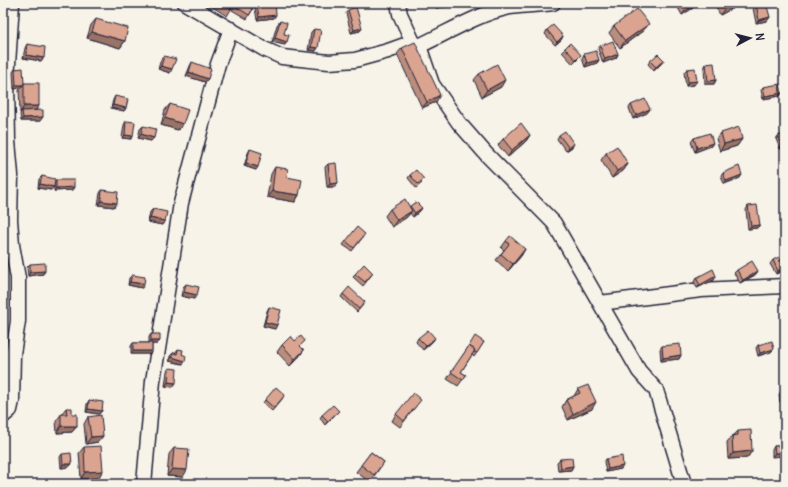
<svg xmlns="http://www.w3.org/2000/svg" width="788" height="487" font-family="Delius,sans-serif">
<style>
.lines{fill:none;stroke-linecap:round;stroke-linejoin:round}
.minor-casing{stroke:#22223b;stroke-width:17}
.minor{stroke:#f7f3e8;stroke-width:14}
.wall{fill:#bb8d7c;stroke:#22223b}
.shaded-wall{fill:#997365;stroke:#22223b}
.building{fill:#daa490;stroke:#22223b}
</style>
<rect width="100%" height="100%" fill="#f7f3e8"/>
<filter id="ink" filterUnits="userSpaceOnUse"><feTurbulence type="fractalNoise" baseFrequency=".025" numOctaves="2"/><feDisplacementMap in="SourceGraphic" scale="8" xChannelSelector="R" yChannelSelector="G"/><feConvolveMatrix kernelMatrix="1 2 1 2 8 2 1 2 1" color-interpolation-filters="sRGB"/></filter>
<g filter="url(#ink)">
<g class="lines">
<defs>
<path id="minor" d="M185,3l79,46 18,8 47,5 26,-2 33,-9 25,-9
M398,3l2,11 13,28 6,4 13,38 27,39 28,32 67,68 85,148 17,19 28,94
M419,46c30,-14 58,-32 91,-39 14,-2 28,-2 43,-4
M600,303l101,-13 84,-4
M3,416l7,-6 2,-9 1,-47 5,-33v-43l-6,-33 -2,-25 1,-45 -3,-34 -1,-61 5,-77
M144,484l9,-103 28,-178 37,-139 13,-35"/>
</defs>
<use href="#minor" class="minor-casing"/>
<use href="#minor" class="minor"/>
</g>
<path class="wall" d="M206,3h29l-8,13z
M237,3h8l8,6 -6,10 -15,-9z
M435,3h17l-2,3 -14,2z
M679,3l14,5 -11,7 -5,-9z
M714,3h24l-3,4 -15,8z
M756,4l14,13 -3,4 -11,2 -3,-15z
M257,5l17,13 -17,2 -2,-12z
M348,10l14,18 -2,3 -9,2 -5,-20z
M96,19l29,22 -5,7 -33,-10 4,-13z
M280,21l4,13 1,11 -13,-3 5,-17z
M614,26l30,4 -24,18 -11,-15z
M314,29l2,22 -8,-1 3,-18z
M547,30l16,6 -2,4 -6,5 -10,-11z
M27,44l14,17 -18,-3 2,-10z
M600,46l18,8 -2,4 -13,5 -5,-14z
M402,48l34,54 -14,6 -25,-54z
M565,48l13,11 -5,5 -11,-12z
M584,54l15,6 -2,3 -12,4 -3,-9z
M164,56l6,17 -12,-4 3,-10z
M664,60l-3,4 -7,7 -6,-7 2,-3z
M192,62l16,17 -3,3 -19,-6 4,-10z
M706,64l10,16 -2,4h-9l-1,-16z
M15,69l24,37 -3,4 4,11h-19l-1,-7 1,-1h-1l-1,-23 2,-2 -7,1 -1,-17z
M687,69l7,16 -8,1 -2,-14z
M479,74l22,13 -19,10 -8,-17z
M763,87l19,6 -2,3 -17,3 -2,-9z
M115,96l11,12 -2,3 -13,-3 2,-8z
M170,104l13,20 -5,6 -17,-5 4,-15z
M631,105l19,4 -3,4 -14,6 -4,-11z
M126,121l7,15 -2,3 -9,-1 2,-13z
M143,126l11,12 -3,3 -13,-3 2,-9z
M721,133l21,6 -5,7 -17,5 -4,-12z
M530,135l-4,6 -18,16 -10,-12 5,-6z
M559,135l13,12 -6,4 -9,-12z
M778,136l7,11 -5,2 -4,-10z
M694,138l17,8 -16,6 -4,-10z
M250,149l6,21 -12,-4 4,-13z
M606,153l22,11 -5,7 -11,7 -11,-18z
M328,164l7,23h-8l-2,-20z
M275,167l12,10 12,18 -4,7 -28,-5 4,-23z
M723,173l17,5 -16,6 -3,-8z
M410,175l12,8 -6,5 -8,-10z
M42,176l12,7 2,-3 18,7 -2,3 -18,1v-5l-3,4 -13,-2 1,-9z
M102,190l12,17 -16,-2 2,-12z
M416,202l6,6 -3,4 -6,5 -3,-4 -3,4 -15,10 -7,-11 5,-7 20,-2z
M748,206l12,19 -3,3 -9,1 -2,-19z
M153,209l12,12 -3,4 -14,-3 2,-10z
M363,237l-11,14 -9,-6 3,-4z
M506,241l19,8 -4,7 -13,15 -12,-11 8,-10 -3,-2z
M773,260l9,11 -6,3 -6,-10z
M30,264l15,7 -2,3 -15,2 -1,-9z
M737,270l21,1 -3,4 -15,8 -6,-10z
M373,273l-10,13 -10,-9 2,-3z
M132,275l12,9 -2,4 -14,-3 1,-7z
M716,276l-2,4 -17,8 -3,-6 2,-4z
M186,284l8,15 -13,-3 2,-9z
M343,294l20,11 -6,7 -16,-15z
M269,307l6,22 -12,-3 4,-15z
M151,334l9,7 -3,3h-5v7l-2,3h-19v-8l2,-3h16v-6z
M418,338l15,3 -10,9 -7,-8z
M484,342l-10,15 -2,-2 -11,17 5,3 -8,11 -11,-7 22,-33z
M282,345l19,2 -2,10 -9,9 -13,-14z
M758,345l16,4 -3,3 -13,4 -2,-8z
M662,346l19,9 -2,4 -18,2 -1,-12z
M178,349l4,5 3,7 -2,3 -14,-3 1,-5 3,-3h2z
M169,368l4,19 -8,-1 2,-15z
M578,389l14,20 -24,11 -6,-13 4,-7 8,-4z
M781,391h4v11h-5l-1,-7z
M283,398l-11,13 -9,-8 2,-3z
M89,400l10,14 -13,-2 1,-8z
M416,406l-16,21 -8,-6 4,-7z
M66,408l6,6 5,12 -5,6 -15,1 -1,-12z
M336,414l-11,11 -5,-7 2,-3z
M88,417l15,19 -5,6 -12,2 -2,-20z
M738,431l14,20 -5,7 -19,1 -1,-17 5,-6 2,-1z
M774,446h11l-13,11v-7z
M84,447l19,24 -5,7 -17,1 -2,-26z
M174,448l9,29 -16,-1 2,-22z
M371,452l13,10 -14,20 -14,-10z
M62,454l7,13 -8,1 -1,-11z
M560,459l13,7 -2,4 -13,1 -1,-9z
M606,459l15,10 -15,3 -2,-10z"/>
<path class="shaded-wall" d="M448,3h4l-2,3 -14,2 3,-3z
M735,3h3l-3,4 -15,8 5,-7z
M695,4l-2,4 -11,7 3,-4z
M276,15l-2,3 -17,2 2,-3z
M770,17l-3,4 -11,2 3,-3z
M649,24l-5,6 -24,18 5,-7z
M362,28l-2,3 -9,2 3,-3z
M92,32l33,9 -5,7 -33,-10z
M563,36l-2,4 -6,5 2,-3z
M275,38l12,4 -2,3 -13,-3z
M311,47l7,1 -2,3 -8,-1z
M618,54l-2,4 -13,5 2,-4z
M26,55l18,3 -3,3 -18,-3z
M599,60l-2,3 -12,4 2,-4z
M664,60l-3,4 -7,7 2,-4z
M161,66l11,3 -2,4 -12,-4z
M189,72l19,7 -3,3 -19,-6z
M505,80l-4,7 -19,10 5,-7z
M716,80l-2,4h-9l3,-3z
M697,81l-3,4 -8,1 2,-4z
M16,85h7l-2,3 -7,1z
M782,93l-2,3 -17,3 2,-3z
M440,95l-4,7 -14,6 5,-6z
M113,105l13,3 -2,3 -13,-3z
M24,106h15l-5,6 -12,-1 -2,2z
M650,109l-3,4 -14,6 3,-4z
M43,117l-3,4h-19l2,-3z
M165,118l18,6 -5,6 -17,-5z
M141,134l13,4 -3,3 -13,-3z
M125,135l8,1 -2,3 -9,-1z
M530,135l-4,6 -18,16 4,-7z
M742,139l-5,7 -17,5 4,-7z
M713,143l-2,3 -16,6 2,-4z
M574,144l-2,3 -6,4 3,-3z
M785,144v3l-5,2 2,-4z
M246,163l12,4 -2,3 -12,-4z
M628,164l-5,7 -11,7 5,-7z
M742,175l-2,3 -16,6 2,-3z
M338,183l-3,4h-8l3,-3z
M40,184l14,3 -3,3 -13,-2z
M74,187l-2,3 -18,1 2,-3z
M272,191l27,4 -4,7 -28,-5z
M101,201l16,2 -3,4 -16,-2z
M422,208l-3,4 -6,5 2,-4z
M412,211l-5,6 -15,10 5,-7z
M3,214h4l-2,4h-2z
M150,218l15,3 -3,4 -14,-3z
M760,225l-3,3 -9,1 3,-3z
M525,249l-4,7 -13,15 5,-7z
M785,267l-3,4 -6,3 2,-3z
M45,271l-2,3 -15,2 2,-4z
M758,271l-3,4 -15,8 3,-3z
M716,276l-2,4 -17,8 3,-3z
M130,282l14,2 -2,4 -14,-3z
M184,292l13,3 -3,4 -13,-3z
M265,322l12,3 -2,4 -12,-3z
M435,338l-2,3 -10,9 3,-4z
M151,341h9l-3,3h-8z
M774,349l-3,3 -13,4 2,-3z
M304,350l-5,7 -9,9 5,-7z
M133,351h19l-2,3h-19z
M681,355l-2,4 -18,2 2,-3z
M172,357l13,4 -2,3 -14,-3z
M168,382l8,1 -3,4 -8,-1z
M785,398v4h-5l2,-3z
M596,402l-4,7 -24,11 5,-6z
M88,409l14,2 -3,3 -13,-2z
M339,411l-14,14 3,-4z
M61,426h16l-5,6 -15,1z
M103,436l-5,6 -12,2 5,-7z
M752,451l-5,7 -19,1 5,-6z
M775,453h10v3l-13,1z
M63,464h9l-3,3 -8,1z
M573,466l-2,4 -13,1 3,-3z
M623,466l-2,3 -15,3 2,-3z
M172,469l15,1 -4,7 -16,-1z
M103,471l-5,7 -17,1 4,-7z"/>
<path class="building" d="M222,3h13l-4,6z
M237,3h8l8,6 -4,6 -14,-9z
M270,3h5l1,12 -17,2 -2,-12z
M439,3h9l-9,2z
M679,3h15l1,1 -10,7z
M722,3h13l-10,5z
M762,3h4l4,14 -11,3 -3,-16z
M356,7l6,21 -8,2 -6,-20z
M637,9l12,15 -24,17 -11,-15z
M96,19l32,9 -3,13 -33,-9z
M280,21l7,2 -3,11 5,1 -2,7 -12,-4z
M553,25l10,11 -6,6 -10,-12z
M314,29l7,1 -3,18 -7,-1z
M613,41l5,13 -13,5 -5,-13z
M415,42l25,53 -13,7 -25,-54z
M570,43l11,12 -5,5 -11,-12z
M27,44l18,3 -1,11 -18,-3z
M596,51l3,9 -12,3 -3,-9z
M658,54l6,6 -8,7 -6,-6z
M164,56l12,3 -4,10 -11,-3z
M192,62l19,7 -3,10 -19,-7z
M714,63l2,17 -8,1 -2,-17z
M497,64l8,16 -18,10 -8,-16z
M23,68l1,15 -1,2h-7l-1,-16z
M695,68l2,13 -9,1 -1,-13z
M3,71h2l1,12h-3z
M24,83h15v23h-15z
M780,84l2,9 -17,3 -2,-9z
M115,96l13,3 -2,9 -13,-3z
M645,99l5,10 -14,6 -5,-10z
M170,104l18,6 -5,14 -18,-6z
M43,110v7l-20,1 -1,-7z
M126,121l9,1 -2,14 -8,-1z
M521,123l9,12 -18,15 -9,-11z
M143,126l13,3 -2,9 -13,-4z
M739,127l3,12 -18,5 -3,-11z
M565,131l9,13 -5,4 -10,-13z
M710,133l3,10 -16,5 -3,-10z
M785,133v11l-3,1 -4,-9z
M617,146l11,18 -11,7 -11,-18z
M250,149l12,4 -4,14 -12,-4z
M336,163l2,20 -8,1 -2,-20z
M739,166l3,9 -16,6 -3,-8z
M275,167l13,2 -1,8 15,3 -3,15 -27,-4z
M416,170l8,9 -6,5 -8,-9z
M42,176l13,3 -1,8 -14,-3z
M56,180h18v7l-18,1z
M102,190l16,2 -1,11 -16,-2z
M405,199l7,12 -15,9 -7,-11z
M416,202l6,6 -7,5 -5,-7z
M757,205l3,20 -9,1 -3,-20z
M3,206h5l-1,8h-4z
M153,209l14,3 -2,9 -15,-3z
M357,227l8,7 -11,14 -8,-7z
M510,236l15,13 -12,15 -12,-10 8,-10 -3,-3z
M779,257l6,10 -7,4 -5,-11z
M752,261l6,10 -15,9 -6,-10z
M45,263v8l-15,1v-8z
M364,264l9,9 -8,9 -10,-8z
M713,269l3,7 -16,9 -4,-7z
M132,275l13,2 -1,7 -14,-2z
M186,284l13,3 -2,8 -13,-3z
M349,287l16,15 -6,7 -16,-15z
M269,307l12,3 -4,15 -12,-3z
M428,330l7,8 -9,8 -8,-8z
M151,334h9v7h-9z
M291,336l4,5 6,-5 4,5 -5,5 4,4 -9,9 -13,-14z
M475,336l9,6 -7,11 -3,-1 1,-2 -6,-4z
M772,341l2,8 -14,4 -2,-8z
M133,343h19v8h-19z
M3,344h3l-1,10 -2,-1z
M680,344l1,11 -18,3 -1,-12z
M469,346l6,4 -14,22 5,3 -3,5 -12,-8z
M178,349l5,1 -1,4 4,2 -1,5 -13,-4 1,-4 4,1z
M169,368l8,1 -1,14 -8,-1z
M588,385l8,17 -23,12 -7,-14 14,-7 -2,-4z
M276,387l9,8 -11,13 -9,-8z
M781,391h4v7l-3,1z
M413,393l8,7 -17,21 -8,-7z
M89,400l14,2 -1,9 -14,-2z
M333,405l6,6 -11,10 -6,-6z
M66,408h6v6h5v12h-16v-12h6z
M101,415l2,21 -12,1 -3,-20z
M751,430l1,21 -19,2 -1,-17 6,-1v-4z
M101,446l2,25 -18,1 -1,-25z
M774,446h11v7h-10z
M174,448l15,1 -2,21 -15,-1z
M371,452l13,10 -10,13 -13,-10z
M71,453l1,11h-9l-1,-10z
M622,456l1,10 -15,3 -2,-10z
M572,458l1,8 -12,2 -1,-9z"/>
</g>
<rect width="788" height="487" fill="none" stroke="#f7f3e8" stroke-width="16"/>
<rect x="8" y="8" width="772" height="471" fill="none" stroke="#22223b" stroke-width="1.5" filter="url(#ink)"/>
<g transform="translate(750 38) rotate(83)" stroke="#f7f3e8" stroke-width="3" paint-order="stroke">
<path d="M0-3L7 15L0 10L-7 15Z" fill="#22223b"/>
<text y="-6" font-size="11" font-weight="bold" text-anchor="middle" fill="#22223b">N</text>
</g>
</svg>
